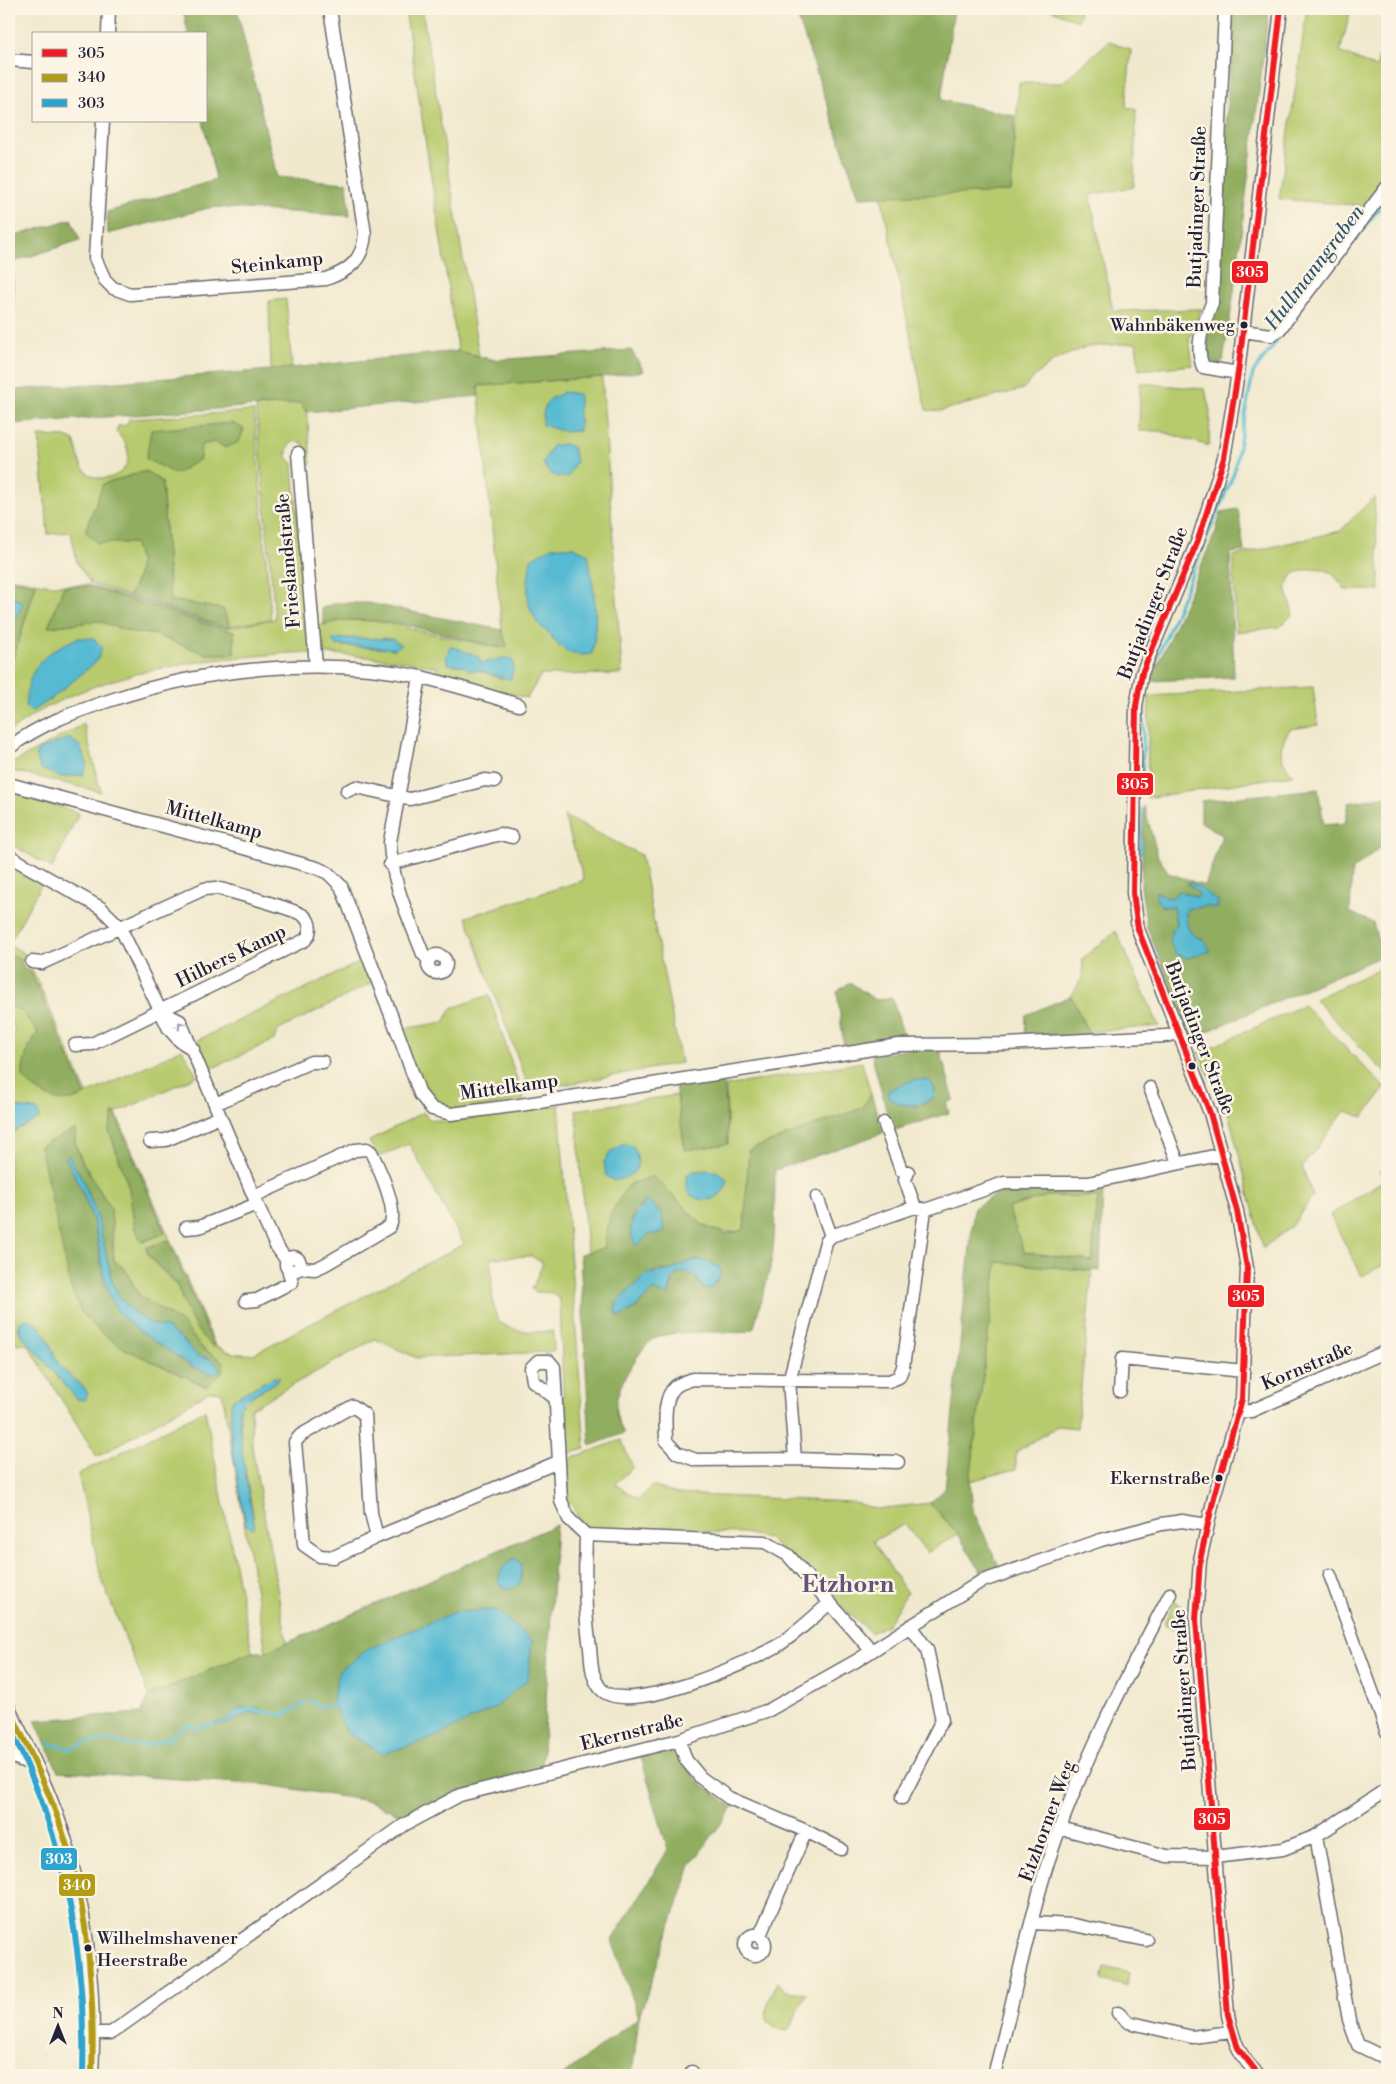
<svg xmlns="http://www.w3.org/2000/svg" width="1396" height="2084" font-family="'Libre Bodoni',serif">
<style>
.green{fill:#b7ca6d;stroke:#6c7654;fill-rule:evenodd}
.forest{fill:#91ae60;stroke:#5a684e;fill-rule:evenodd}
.water{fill:#54bad2;stroke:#3b6e86}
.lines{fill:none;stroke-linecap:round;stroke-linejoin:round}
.stream{stroke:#54bad2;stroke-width:3}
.minor-casing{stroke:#6a686e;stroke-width:15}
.minor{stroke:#fff;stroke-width:12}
.bus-1-casing{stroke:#fcf5e5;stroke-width:10}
.bus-2-casing{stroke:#fcf5e5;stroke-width:10}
.bus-3-casing{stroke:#fcf5e5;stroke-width:10}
.bus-1{stroke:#ee1d23;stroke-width:6}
.bus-2{stroke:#b29b15;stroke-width:6}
.bus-3{stroke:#2da4ce;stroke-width:6}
.oneway{stroke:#9c9ca7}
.bus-dot{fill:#22223b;stroke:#fcf5e5;stroke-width:2}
.labels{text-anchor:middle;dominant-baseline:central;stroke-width:5;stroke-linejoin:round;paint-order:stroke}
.bus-label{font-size:18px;fill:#22223b;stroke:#fcf5e5;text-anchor:end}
.street-label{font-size:19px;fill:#22223b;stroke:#fcf5e5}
.water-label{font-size:20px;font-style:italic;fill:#345770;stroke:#fcf5e5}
.district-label{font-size:24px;font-weight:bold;fill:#62547a;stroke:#fcf5e5}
.line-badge{stroke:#fcf5e5;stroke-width:2}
.badge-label{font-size:14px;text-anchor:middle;font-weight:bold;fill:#fff}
</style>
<rect width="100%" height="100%" fill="#fcf5e5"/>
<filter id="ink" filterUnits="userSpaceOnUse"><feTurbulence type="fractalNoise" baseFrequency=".02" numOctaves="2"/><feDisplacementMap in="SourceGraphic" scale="10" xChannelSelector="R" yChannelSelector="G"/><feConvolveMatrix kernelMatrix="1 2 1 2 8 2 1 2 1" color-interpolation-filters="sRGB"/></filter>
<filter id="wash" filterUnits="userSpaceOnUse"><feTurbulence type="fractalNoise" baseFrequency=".0096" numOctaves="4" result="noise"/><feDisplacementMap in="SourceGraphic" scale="20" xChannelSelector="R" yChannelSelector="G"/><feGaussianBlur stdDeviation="1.12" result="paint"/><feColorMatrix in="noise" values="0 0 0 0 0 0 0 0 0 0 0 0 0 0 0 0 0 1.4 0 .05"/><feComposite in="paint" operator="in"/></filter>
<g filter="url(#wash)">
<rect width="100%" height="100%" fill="#f1e9ce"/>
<path class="green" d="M405,9h17l57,347 -21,-5z
M1049,9h31l-2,12z
M1307,9h44l-11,43 36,16 11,-40v152l-20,26 -88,-7z
M1109,41l22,9 -5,57 10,2 -2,78 -44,8 23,116 89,-2 -13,30 4,26 -54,5 -3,-27 -50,4 -31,13 -20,16 -12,13 -83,22 -14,-1 -45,-215 130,-3 8,-109h43z
M286,299l6,69 -21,2 -2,-69z
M602,377l20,297 -81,1 -14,23 -91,-21 1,-10c-44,-8 -88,-13 -132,-14 -16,-1 -33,2 -49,3 -84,6 -179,23 -247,76v-66l6,-13 21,-68 -27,-7 42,7h38l136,43 50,-9 -19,-212 44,-4 7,9 4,52 -7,1 3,-11 -4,-11 -9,-2 -7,7v9l6,6 13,167 31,-10 39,1 119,26h12l-5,-17 -24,-244zM552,547l43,94 -36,6 -8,-12zM89,587l136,43 9,1v23h-28l-53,-20 -19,-1 -36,-12 -50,6zM386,638l-1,11 -50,-4zM101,647l-4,14 -47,39 -18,11zM504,658l8,1 2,7 -12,13 -26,-10 -6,2 -6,-5 -16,-2 39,-1z
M1140,383l65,6 5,22 -1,35 -49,-15h-21z
M254,411l17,208 -41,7 -7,-17 -53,-8 -8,-119 -16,-11 -43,13 19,58 12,1c10,22 5,33 -5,53l-39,-13 -13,-20 -6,-31 -23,2 -9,-98 27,1 8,4c4,8 4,19 8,26 20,28 69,-1 34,-35l2,-6 9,-1 2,-6z
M1374,497l6,93h-35c-15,-25 -27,-25 -52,-16l-7,13 7,27 -13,13 -44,5 -3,-76 107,-25z
M1313,687l5,38 -28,4c-13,21 -11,27 2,46l-145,23 2,-102z
M84,724l17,68 -92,-22v-5z
M9,790l70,23 -27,55 -43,-25z
M564,816l77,39 40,208 -151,28 -64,-174 118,-37z
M9,865l33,18 -33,61 16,10c-5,7 -2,16 8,17l54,123 95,-45 15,27 -81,37 99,232c13,8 24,10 38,9l211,-110 -55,-100 -31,13 -9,-16 54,-29 6,7 18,3 112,-17 26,344 -20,6 -5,-156 -8,-6 -17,-1 -3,-3 11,-26 -12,-7 -40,2c3,57 -7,77 62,73l1,19 -5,2 -132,6 -42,-19 -124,69 1,39 35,196 -21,9 -44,-260 -12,-1 -113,66 -69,-112 -19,-3v-208l31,-16 -3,-8 -28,-4v-68l3,-1 3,-6 -6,-14v-12l13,6 16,22 -9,10 -6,26 34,31 -31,-128 -5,-7 -1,-5 -11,-8zM114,1113l51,120 -22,9 -8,-13 -6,-41 -20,-58zM75,1129v14l7,18 29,48 3,52 11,8 14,26 44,29 20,25 21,13 -99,-13 -54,-61 -3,-21zM168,1240l46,107 -32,-47 -4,-13 -29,-30 -3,-9zM30,1320l14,13 15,32 21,18 -3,16 -57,-66 -2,-5zM277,1382l-19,10 -18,15 1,39 14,80 -9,-1 -15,-89 2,-37z
M1116,931l43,95 -71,6 -17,-36 11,-18 1,-20z
M364,960l8,23 -95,48 -3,9 -68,31 -10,-30z
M1387,965v110l-72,-76z
M489,995l35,105c-28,4 -85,23 -102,-7 -8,-14 -15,-47 -20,-64l42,-7 8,-14z
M1304,1005l81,83 -22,29 -18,-6 -43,56 11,29 -21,30 -29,22 -34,-132 -30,-63z
M862,1062l9,32 -9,14 -113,42 -5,80c-37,8 -46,-9 -69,-33l-65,18 -6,33 -17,5 -11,-143 101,-15 8,55 43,-6 -2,-58zM699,1170l21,25 -10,5 -23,-25z
M1387,1164v99l-25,13 -32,-61 54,-35 -3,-9z
M1047,1196l51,1 -6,64 -68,-9 -16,-44z
M997,1262l95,9 -15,157 -19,-2 -42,26v17l-46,12z
M205,1410l47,242 -103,44 -47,-115 -24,-107z
M621,1440l12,27 -18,17 24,16 13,-14 26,8 173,8 26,7 53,-6 28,31 -31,19 -22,-29 -32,17 34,52 -20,32 -16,8 -103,-95 -24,-5 -159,-4 -17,-30 -2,-39z
M1174,1602l10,5 -10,22 -10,-5z
M1105,1967l24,6 -3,13 -24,-6z
M777,1982l10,9 20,2 -19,38c-34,-4 -20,-29 -11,-49z"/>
<path class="forest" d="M183,9h54l40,168 70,6 3,33 -137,-9 -105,27 -1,-22 109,-32 -13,-59h3v-87h-18z
M795,9h159l-13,91 74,16 -4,76 -152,5z
M1232,9h37l-35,283 -11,69 -9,4 -7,-11 1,-18 10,-42z
M71,219l9,21 -67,22 1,128 257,-20 187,-19 37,9 136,-10 13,21 -42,6 -124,9 1,10 -172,16 -7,-9 -291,21v-189l6,1z
M233,423l11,6 -5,13 -14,6 -10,-6 -14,3 -1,14 -24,15 -30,-15 5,-29z
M146,471l16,11 8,118 53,9 7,17 -5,1 -96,-31c10,-20 15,-31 5,-53h-37l-12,-12 18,-47z
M1238,509l6,42 -14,2 4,124 -83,4 65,-150 5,-19z
M9,580l27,4 -21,69 -6,13v-48l10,-18 -10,-3z
M64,586l25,1 136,43 9,1v23h-28l-53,-20 -19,-1 -36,-12 -50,6z
M336,603h32l134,27 5,17h-12c-44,-11 -129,-38 -171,-22l-2,-17z
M1318,789l6,36 21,-2 4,-20 38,-7v45l-35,30 -2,41 23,11 9,33 -190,82 -45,-111 -6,-39 3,-82 14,51 11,16 36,13 17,-51 -21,-13v-21zM1202,889l15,19 -10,-2 -20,3c-3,14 1,27 16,30l7,12 -23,7 -14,-11 -4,-6 7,-18 -3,-16 -12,-1 -5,-15 8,6 8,1 7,-7 18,6z
M9,952l11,8c1,7 4,11 11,13l54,122c-25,13 -44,2 -62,-18 -1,-15 6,-33 15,-44l-16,-22 -13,-6z
M850,982l25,18 17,-2 13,42 -61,7 -7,-55z
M1071,996l19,41 -65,3 1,-25z
M905,1050h35l14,50 -8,3 3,10 -57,18 -20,-75zM913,1080l21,18 -15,8 -15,-1z
M724,1077l4,67 -43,6 -10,-65z
M871,1094l12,39 -108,37c-1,32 2,67 -5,98 -4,20 -12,40 -16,60 -10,7 -18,4 -29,4 -15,0 -62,-1 -72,7 -10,7 -23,29 -29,40 -10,22 -12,34 0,54l-34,13 -10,-192 24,-6 6,-33 18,-30 25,-9 49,49 23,9 19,-4 5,-80 113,-42zM648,1200l17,32 -17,3 -18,-4 5,-20zM701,1260l11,2 -13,22 -3,-6 -11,-7c-14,4 -11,12 -17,25l-15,-6c-7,8 -23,26 -34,26l36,-45 17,-1 17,-9z
M114,1112l51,121 -23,9 -7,-13 -6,-41 -20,-58z
M76,1129l-1,14 7,18 29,48 3,52 11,8 14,26 44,29 20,25 21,13 -2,10 -15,15 -82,-38 -25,-17 -19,-20 -10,-24 -31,-142zM68,1156l14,22 16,40 14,63 7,15 14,16 18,11 16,5 18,14 13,14 11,2 -16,9 -65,-45 -22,-37 -13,-65 -15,-40 -13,-23z
M1004,1189h99l-3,82 -103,-9 -27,219 3,30 26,55 -18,6 -23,-38 -28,-31 15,-14 29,-281zM1047,1196l51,1 -6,64 -68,-9 -16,-44z
M168,1240l46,107c-15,-10 -26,-31 -32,-48 -2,-5 -3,-10 -6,-15 -9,-13 -25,-21 -30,-36z
M556,1525l-14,245 -113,36 -26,10 -34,-15 -101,-16 -210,-14 -23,-51 106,-7 8,-17 103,-44h14z
M676,1746l19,33 38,28 -42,58 -52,152 -7,58h-69l76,-58 -27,-77 56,-90 -27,-93z"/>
<path class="water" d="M563,392l16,2v37l-13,1 -24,-7c1,-9 1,-22 10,-27 5,-3 7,-2 11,-6z
M564,444l9,3 3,14 -8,16h-10l-10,-5 -5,-9 9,-17z
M552,547h22l14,7c6,32 11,68 4,100 -21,3 -27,-1 -40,-17 -4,-6 -10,-8 -14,-14 -15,-19 -10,-42 -7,-64z
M9,597l10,3 4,5 -8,13h-6z
M78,638h15l9,9 -5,14 -47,39 -18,11 -7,-4c3,-40 17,-54 53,-69z
M352,638l40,1 9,6 -6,4 -60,-4 -3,-6z
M450,646l28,10 3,7 23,-5 8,1 2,7 -3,13c-14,0 -28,-12 -41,-8l-6,-5 -16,-2 -2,-7z
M69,738l10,7 8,18 -4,12 -23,2 -19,-8 -6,-13 4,-6z
M1187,883c13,0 19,13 31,17l-1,9 -10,-3 -20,3c-3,14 1,27 16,30l8,12 -24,7 -11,-4 -7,-13 7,-18 -3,-16c-10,-1 -20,-2 -16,-16l7,6 8,1 7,-7 18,6 3,-3z
M913,1080h16l6,9 -1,9c-15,7 -30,12 -45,0l-1,-8z
M9,1106l28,4 3,8 -31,16z
M624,1144l9,2c11,22 2,30 -19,35l-8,-5 -2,-14 7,-11z
M68,1155l14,23 16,40 14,63 7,15 14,16 18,11 16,5 18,14 13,14c10,2 17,3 22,13l-4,5c-18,-2 -32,-13 -47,-23 -19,-13 -47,-28 -57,-50 -12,-25 -11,-55 -19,-81 -7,-22 -17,-43 -28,-63z
M708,1170l10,2 9,7c0,21 -29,29 -40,11v-15l7,-4z
M648,1200l13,13 4,19 -17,3 -11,11c-13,-16 -3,-34 11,-46z
M701,1260l18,7 2,9 -11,13h-6l-8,-11 -11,-7 -12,6 -5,19 -15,-6c-8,8 -24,26 -34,26l-3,-4v-9l31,-29 25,-4 17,-9z
M26,1319c21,4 24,32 34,47 7,10 18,15 26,24l2,4 -4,6 -7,-1 -57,-66 -1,-10z
M273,1377l7,1c-9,12 -32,14 -40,29 -5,9 11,105 15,119l-2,2 -7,-3c-4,-22 -22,-109 -13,-126z
M515,1558l6,6v17c-7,11 -14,8 -23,3 1,-14 6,-19 17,-26z
M496,1610l36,31 -4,38 -32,28 -61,30 -52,17 -36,-21 -15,-31 7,-31 31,-23 84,-36z
M255,1707l7,2 -2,6 -10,-3 -27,14 -12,-2 14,-3 14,-13z"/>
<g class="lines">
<path class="stream" d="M1342,257l45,-59
M1384,489l3,-4
M1145,687l89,-214 19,-100 30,-40
M1142,793l2,-96
M1140,853l1,-44
M1147,936l40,97
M309,1702h4l8,5 13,-2
M258,1711l26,4 21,-12
M48,1743l22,6 17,-7 18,-2 18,4 21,2 24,-7 19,-15 10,4 17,-4"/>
</g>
</g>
<g filter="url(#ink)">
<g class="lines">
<defs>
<path id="minor" d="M1225,9l-13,294c-8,21 -18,41 -9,64l35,6
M108,34l1,-25
M9,60l25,2
M103,121l-8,137 10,22 8,8 17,6 196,-15c23,-8 37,-19 39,-45l-35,-225
M1243,331l28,4 8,-5 108,-143
M298,453l18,213
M420,677l-30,165c1,39 19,76 33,112l6,6
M9,748c30,-24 66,-36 102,-48 95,-32 212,-44 310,-23 33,8 66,18 98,28
M9,784l308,84 11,5 13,13 57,147 22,61 12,15 19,5 69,-9 378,-60 108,-1 160,-8 13,-3
M347,791l9,-4 54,12 75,-19 10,1
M9,856l92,52 19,19 49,102 11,12 13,8
M390,864l110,-30 12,3
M428 964a9 9 0 1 1 18 0a9 9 0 1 1-18 0Z
M32,962l10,1 162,-74 12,-1c13,3 82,22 88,28 7,6 8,17 1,24l-213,104 -17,1
M160,1011l20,10 77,183 18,40 12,17
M1150,1088l28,75
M215,1104l96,-42h12
M884,1123l17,47 7,2 -3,8 10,27 10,3 79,-27h84l135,-29
M150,1141l16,-1 54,-23
M254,1196l101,-46 12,-1 4,3c8,16 29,61 18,75l-65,38 -9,4 -16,-1
M817,1197l14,39
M186,1228l13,-1 58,-23
M286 1264a7 7 0 1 1 14 0a7 7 0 1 1-14 0Z
M246,1301l11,-1 35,-18 -4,-13
M1120,1391l2,-32 122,12
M555,1398l-22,-17 -2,-13 7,-7h11l5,6 7,134 8,18 17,16 179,7 23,13 83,95
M1240,1412l11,-1 37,-16 99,-44
M795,1459l-6,-78 37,-139 5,-6 84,-29
M898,1462l-103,-3 -99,1 -19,-7 -11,-12c0,-15 -4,-42 9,-54 4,-4 13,-6 18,-8l196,2 10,-4 4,-10 22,-157
M586,1535c-1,37 -2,69 3,106 3,17 0,32 11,47 24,31 148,-25 177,-42 19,-12 36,-29 53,-43
M377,1537l-6,-24 -6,-98 -12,-9 -52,29 -6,7 9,103 16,11 14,1 43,-20 181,-75
M1330,1575l57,157
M9,1708c22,45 45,92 59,140 20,74 28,151 24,227
M679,1740l7,20 15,18 28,20 77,33 35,18
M9,1755l28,12
M902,1798l40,-78 -15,-71 -17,-23
M1060,1828l107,28 47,1 69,-8 33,-13 71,-47
M1316,1836l33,184 9,25 29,14
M1031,1923l43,2 72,15
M760,1935l46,-104
M745 1945a10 10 0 1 1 20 0a10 10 0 1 1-20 0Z
M1118,2013l10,9 64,15 39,-5
M94,2033h17l293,-208 56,-30 219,-55 90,-30 87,-49 124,-79 121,-42 61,-16 20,-3 25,4
M691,2075l1,-3
M994,2075c19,-70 32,-143 54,-213 30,-92 77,-183 122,-268
M1259,2075c-19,-17 -26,-35 -31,-60l-32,-395 4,-60 14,-63 28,-98 5,-131 -10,-57 -27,-98 -67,-171 -5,-13 -5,-36 3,-187 6,-33 56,-133 26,-82 14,-85 43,-364"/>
</defs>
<use href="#minor" class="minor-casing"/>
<use href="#minor" class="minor"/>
<defs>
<path id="bus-1" d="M1259,2075l-21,-27 -10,-33 -32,-395 4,-60 14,-63 28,-98 5,-131 -10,-57 -27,-98 -72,-184 -5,-36 3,-187 6,-33 56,-133 26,-82 14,-85 43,-364"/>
<path id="bus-2" d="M9,1708c19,40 39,80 53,122 27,79 33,163 30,245"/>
<path id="bus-3" d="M9,1726c56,112 77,225 74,349"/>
</defs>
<use href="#bus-1" class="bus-1-casing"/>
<use href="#bus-2" class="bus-2-casing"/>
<use href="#bus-3" class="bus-3-casing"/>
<use href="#bus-1" class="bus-1"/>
<use href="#bus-2" class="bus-2"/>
<use href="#bus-3" class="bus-3"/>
</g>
<defs><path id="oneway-chevron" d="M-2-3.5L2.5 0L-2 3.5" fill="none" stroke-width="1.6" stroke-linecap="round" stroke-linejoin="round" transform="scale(1.25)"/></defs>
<use class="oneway" href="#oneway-chevron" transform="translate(181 1025) rotate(-125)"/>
</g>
<g class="bus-dot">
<circle cx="1244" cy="325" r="4.5"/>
<circle cx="1192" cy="1066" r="4.5"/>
<circle cx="1219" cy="1478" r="4.5"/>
<circle cx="88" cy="1948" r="4.5"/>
</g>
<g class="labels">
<g class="bus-label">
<text x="1235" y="325">Wahnbäkenweg</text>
<text x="1210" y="1478">Ekernstraße</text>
<text x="97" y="1938" text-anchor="start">Wilhelmshavener<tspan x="97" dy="22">Heerstraße</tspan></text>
</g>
<g class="street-label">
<text transform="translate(1197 207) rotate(-88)">Butjadinger Straße</text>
<text transform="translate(277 263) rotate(-6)">Steinkamp</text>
<text transform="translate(288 561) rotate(-95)">Frieslandstraße</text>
<text transform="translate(1153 603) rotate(-69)">Butjadinger Straße</text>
<text transform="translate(214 820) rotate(15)">Mittelkamp</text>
<text transform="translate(231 956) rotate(-26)">Hilbers Kamp</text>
<text transform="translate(1200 1038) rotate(69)">Butjadinger Straße</text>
<text transform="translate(509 1087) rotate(-8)">Mittelkamp</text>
<text transform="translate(1307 1366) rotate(-23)">Kornstraße</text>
<text transform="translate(1184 1690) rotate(-94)">Butjadinger Straße</text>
<text transform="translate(632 1732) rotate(-14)">Ekernstraße</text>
<text transform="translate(1047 1821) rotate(-70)">Etzhorner Weg</text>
</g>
<g class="water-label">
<text transform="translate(1315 268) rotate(-53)">Hullmanngraben</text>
</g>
<g class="district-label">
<text x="848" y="1585">Etzhorn</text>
</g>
</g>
<g class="line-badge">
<rect x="1231" y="260" width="38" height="24" rx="5" fill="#ee1d23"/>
<rect x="1116" y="772" width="38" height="24" rx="5" fill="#ee1d23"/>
<rect x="1227" y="1284" width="38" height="24" rx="5" fill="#ee1d23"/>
<rect x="1193" y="1807" width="38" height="24" rx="5" fill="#ee1d23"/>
<rect x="40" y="1847" width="38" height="24" rx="5" fill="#2da4ce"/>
<rect x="58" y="1873" width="38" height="24" rx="5" fill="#b29b15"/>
</g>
<g class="badge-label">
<text x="1250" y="277">305</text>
<text x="1135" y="789">305</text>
<text x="1246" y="1301">305</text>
<text x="1212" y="1824">305</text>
<text x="59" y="1864">303</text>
<text x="77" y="1890">340</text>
</g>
<rect width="1396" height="2084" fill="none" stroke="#fcf5e5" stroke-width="30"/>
<rect x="32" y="32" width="175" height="90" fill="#fcf5e5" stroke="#a5a1a1"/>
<rect x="42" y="49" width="25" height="8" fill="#ee1d23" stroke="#a5a1a1"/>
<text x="78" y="58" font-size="15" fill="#22223b">305</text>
<rect x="42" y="74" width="25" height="8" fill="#b29b15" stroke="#a5a1a1"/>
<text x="78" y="82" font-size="15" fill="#22223b">340</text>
<rect x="42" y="99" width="25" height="8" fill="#2da4ce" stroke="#a5a1a1"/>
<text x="78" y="108" font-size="15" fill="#22223b">303</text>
<g transform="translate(58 2026)" stroke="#fcf5e5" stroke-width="4" paint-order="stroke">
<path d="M0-4L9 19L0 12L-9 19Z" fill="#22223b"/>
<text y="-8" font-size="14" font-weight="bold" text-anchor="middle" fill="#22223b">N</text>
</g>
</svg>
